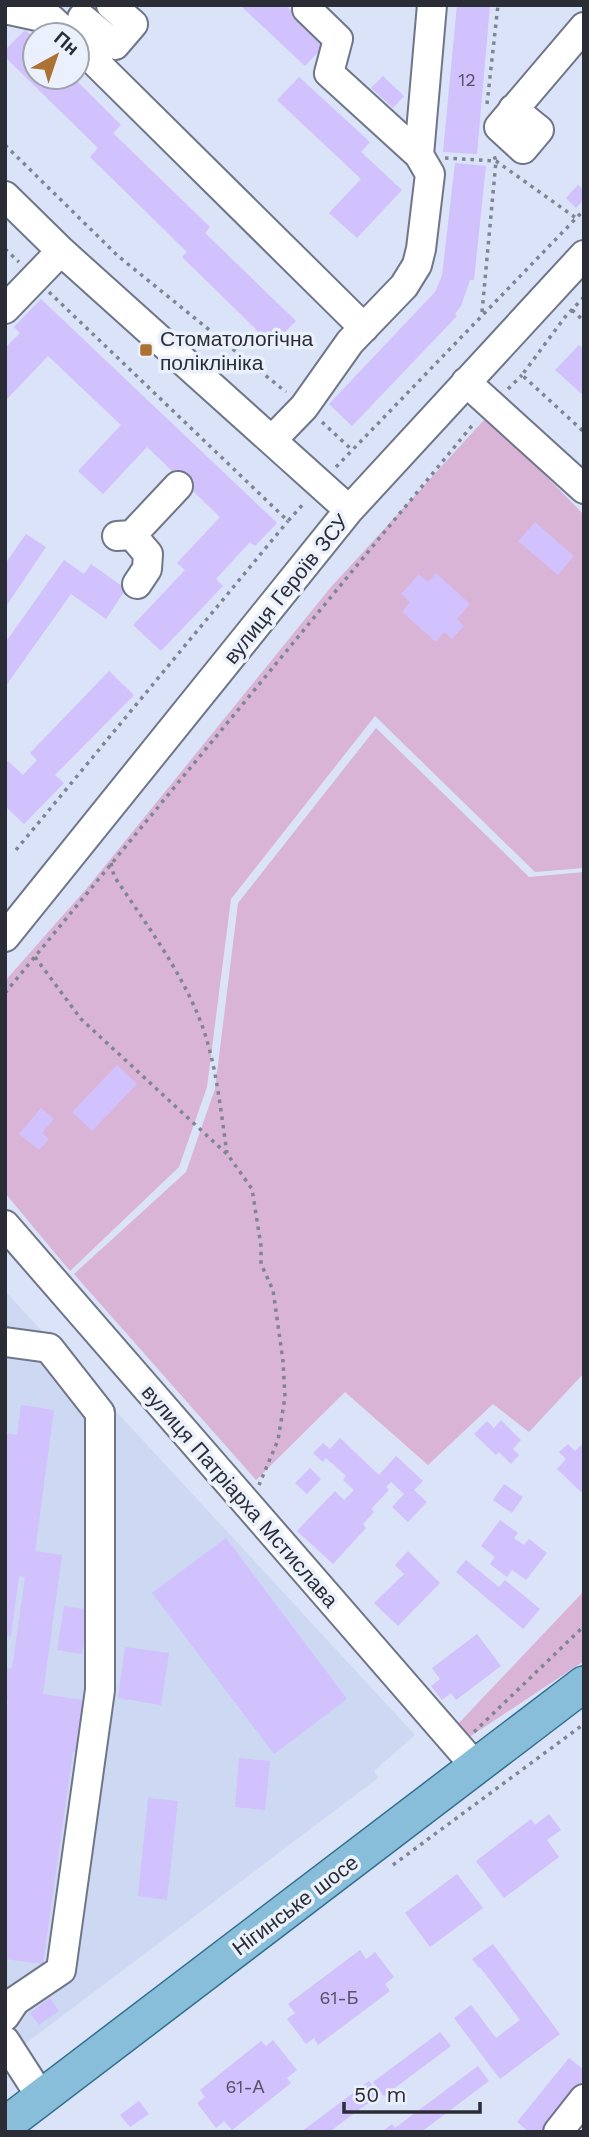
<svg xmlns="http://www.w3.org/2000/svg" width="589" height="2137" font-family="'Work Sans',sans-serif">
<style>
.built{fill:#cdd8f2}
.green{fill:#d9b4d6}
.building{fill:#d1c1fc}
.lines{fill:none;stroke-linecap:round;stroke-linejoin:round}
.minor-casing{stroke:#6e7688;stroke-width:32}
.major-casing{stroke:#336f8f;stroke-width:38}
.path{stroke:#7f8593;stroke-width:3.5;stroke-dasharray:3.5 5;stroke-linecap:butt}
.minor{stroke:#fff;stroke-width:28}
.major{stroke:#88bed9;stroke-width:35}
.poi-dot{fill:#ac7133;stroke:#ebf1fc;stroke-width:2.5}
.labels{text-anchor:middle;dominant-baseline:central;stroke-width:7;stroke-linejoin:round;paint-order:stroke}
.number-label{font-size:18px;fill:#545267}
.poi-label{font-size:21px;fill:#2a2d35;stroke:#ebf1fc;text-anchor:start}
.street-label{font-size:21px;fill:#2a2d35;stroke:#ebf1fc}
</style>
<rect width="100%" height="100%" fill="#dae3f7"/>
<path class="built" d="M5,1291l410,444 -41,36 4,7 -373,281z"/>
<path class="green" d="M484,420l26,19 74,76v353l-49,4 -160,-156 -144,183 -24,188 -28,80 -109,104 -65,-78v-212l82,-93 244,-301z
M376,728l153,149 55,-5v501l-55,59 -36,-28 -65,61 -83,-73 -89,88 -182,-206 112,-102 29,-83 23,-186z
M584,1591v70l-116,77 -10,-14z"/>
<path class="building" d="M240,5h45l41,39 -21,22z
M457,5h33l-13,149 -34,-2z
M25,30l10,9v38h38l48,48 -8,8 97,94 -5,6 91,88 -24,24 -90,-88 5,-5 -97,-95 8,-9 -93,-91v-7z
M383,76l21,20 -11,12 -22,-20z
M299,77l71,65 -9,10 41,38 -45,48 -28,-25 32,-34 -84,-79z
M455,163l31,3 -12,114h-4l-9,26 -6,8 2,2 -105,110 -23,-22 106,-112 7,-16z
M578,185l6,5v9l-8,9 -10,-10z
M41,299l236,224 -22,23 -5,-4 -34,37 7,7 -62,65 -28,-26 52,-55 -8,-7 43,-46 -73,-70 -44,47 -25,-23 43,-46 -73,-69 -41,43 -2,-2v-49l15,-15 -6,-6z
M579,345l5,4v47l-29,-26z
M535,522l39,34 -16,19 -40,-34z
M26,534l20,13 -41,61v-44z
M64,560l20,14 7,-10 35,25 -20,30 -35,-25 -66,93v-44z
M436,573l34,31 -13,15 7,7 -12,13 -8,-7 -8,10 -34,-30 8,-10 -9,-8 18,-20 9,8z
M109,671l25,24 -79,80 9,8 -40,41 -19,-18v-42l3,-3 15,14 14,-15 -7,-7z
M117,1065l20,19 -45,47 -20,-19z
M41,1108l13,11 -12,14 7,6 -10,11 -20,-16z
M21,1405l33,5 -19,141 27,4 -19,139 45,7 -7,52 -8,-1 -30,212 -38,-5v-240l3,-18 -3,-1v-32l7,1 13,-92 -6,-1 -8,60 -6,-1v-202l12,2z
M501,1420l20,20 -8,9 6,6 -8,9 -12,-12 -3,3 -22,-21 13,-13 7,7z
M340,1438l39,37 17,-19 27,25 -9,9 13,12 -19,20 -16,-15 12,-13 -13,-12 -5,5 3,3 -18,19 3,3 -11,12 3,4 -33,36 -36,-33 38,-40 9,9 10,-10 -11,-10 3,-4 -20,-18 -3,4 -10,-9 10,-10 7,6z
M568,1444l7,7 7,-7 2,1v45l-3,2 -24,-23 9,-10 -7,-7z
M310,1468l11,11 -14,15 -12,-11z
M504,1484l19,13 -11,16 -19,-13z
M500,1520l18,13 -4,5 10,7 5,-6 18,14 -21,27 -14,-10 -5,7 -17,-13 5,-7 -14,-11z
M226,1538l121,161 -73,55 -122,-161z
M408,1551l32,32 -42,43 -24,-23 30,-29 -9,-9z
M466,1560l33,27 6,-7 35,29 -17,20 -67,-57z
M64,1606l25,4 -7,44 -25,-4z
M477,1634l24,32 -45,34 -5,-7 -9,7 -11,-14 9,-7 -8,-11z
M125,1647l44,6 -8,52 -43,-7z
M239,1758l31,3 -5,49 -30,-3z
M148,1798l30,3 -11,99 -29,-4z
M549,1814l12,16 -14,10 12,17 -55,41 -28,-37 55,-42 4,6z
M457,1874l26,34 -53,39 -25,-34z
M493,1944l67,90 -60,45 -46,-61 17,-13 25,33 24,-18 -40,-53 -1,1 -7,-9z
M360,1950l6,9 9,-7 19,25 -9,7 5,7 -72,54 -4,-7 -8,6 -19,-25 8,-6 -7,-9z
M50,1998l9,13 -20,14 -9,-12z
M440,2032l11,14 -67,50 -11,-14z
M273,2040l24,30 -10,8 4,5 -59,47 -8,-9 -8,7 -19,-25 8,-6 -5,-7 61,-49 5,5z
M569,2058l15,12v9l-44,53h-11l-12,-10z
M478,2066l11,15 -68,51h-39l10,-8 3,4z
M369,2081l10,14 -50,37h-28z
M139,2101l10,13 -19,13 -10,-12z"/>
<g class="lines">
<defs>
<path id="minor" d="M5,9l46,10 17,16
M82,18l33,27 18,-21 -22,-19
M77,44l287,284
M513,109l26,21 -16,19 -24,-22 85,-100
M419,155l13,-150
M5,196l56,55 288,259
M5,309l56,-58
M466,382l118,107
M272,440l32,-33 46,-65 54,-56 13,-21 4,-16 9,-75 -11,-19 -90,-82 9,-34 -31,-30 4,-4
M132,535l46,-49
M117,536l15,-1 16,19 -1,15 -10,15
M5,937l344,-427 235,-255
M5,1225l471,542
M5,1342l44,6 51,65v277l-39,280 -46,31 -10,15
M5,2041l36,56
M558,2132l26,-33"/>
<path id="major" d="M5,2125l579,-441"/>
</defs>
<use href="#minor" class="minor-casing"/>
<use href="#major" class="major-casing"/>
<path class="path" d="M487,104l11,-99
M5,145l113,111 168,136
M445,158l51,3 80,57
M5,249l14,13
M49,292l239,229 17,-19
M584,297l-19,20 -43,58 62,57
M572,310l12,11
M482,312l14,-151 -3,-8
M508,389l14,-14
M322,422l29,27
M336,467l248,-257
M16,850l272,-329
M111,863l3,13c30,45 63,89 84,139 18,43 22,92 29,138
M35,957l46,62 147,136 24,34 9,57v18l12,26 10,71 2,36 -7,43 -19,45
M5,993l470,-571
M474,1732l110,-106
M393,1865l191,-141"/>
<use href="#minor" class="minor"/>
<use href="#major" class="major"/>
</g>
<rect class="poi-dot" x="139" y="343" width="14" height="14" rx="3.5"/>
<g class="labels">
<g class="number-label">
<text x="467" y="79">12</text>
<text x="339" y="1997">61-Б</text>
<text x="245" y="2086">61-А</text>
</g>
<g class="poi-label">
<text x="160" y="338">Стоматологічна<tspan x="160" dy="24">поліклініка</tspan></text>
</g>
<g class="street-label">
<text transform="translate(286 589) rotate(-51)">вулиця Героїв ЗСУ</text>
<text transform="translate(240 1496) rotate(49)">вулиця Патріарха Мстислава</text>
<text transform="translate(295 1905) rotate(-37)">Нігинське шосе</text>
</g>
</g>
<rect width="589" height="2137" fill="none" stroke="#2a2d35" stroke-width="14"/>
<g transform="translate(56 56) rotate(40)"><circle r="33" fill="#ebf1fc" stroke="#9ea3ac" stroke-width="2"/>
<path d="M0-5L12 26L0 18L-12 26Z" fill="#ac7133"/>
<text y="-10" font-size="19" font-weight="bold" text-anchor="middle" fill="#2a2d35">Пн</text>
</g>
<path d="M344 2102v10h136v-10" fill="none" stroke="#2a2d35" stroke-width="3.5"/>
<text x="354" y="2102" font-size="21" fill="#2a2d35" stroke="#ebf1fc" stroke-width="5" paint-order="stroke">50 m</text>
</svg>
